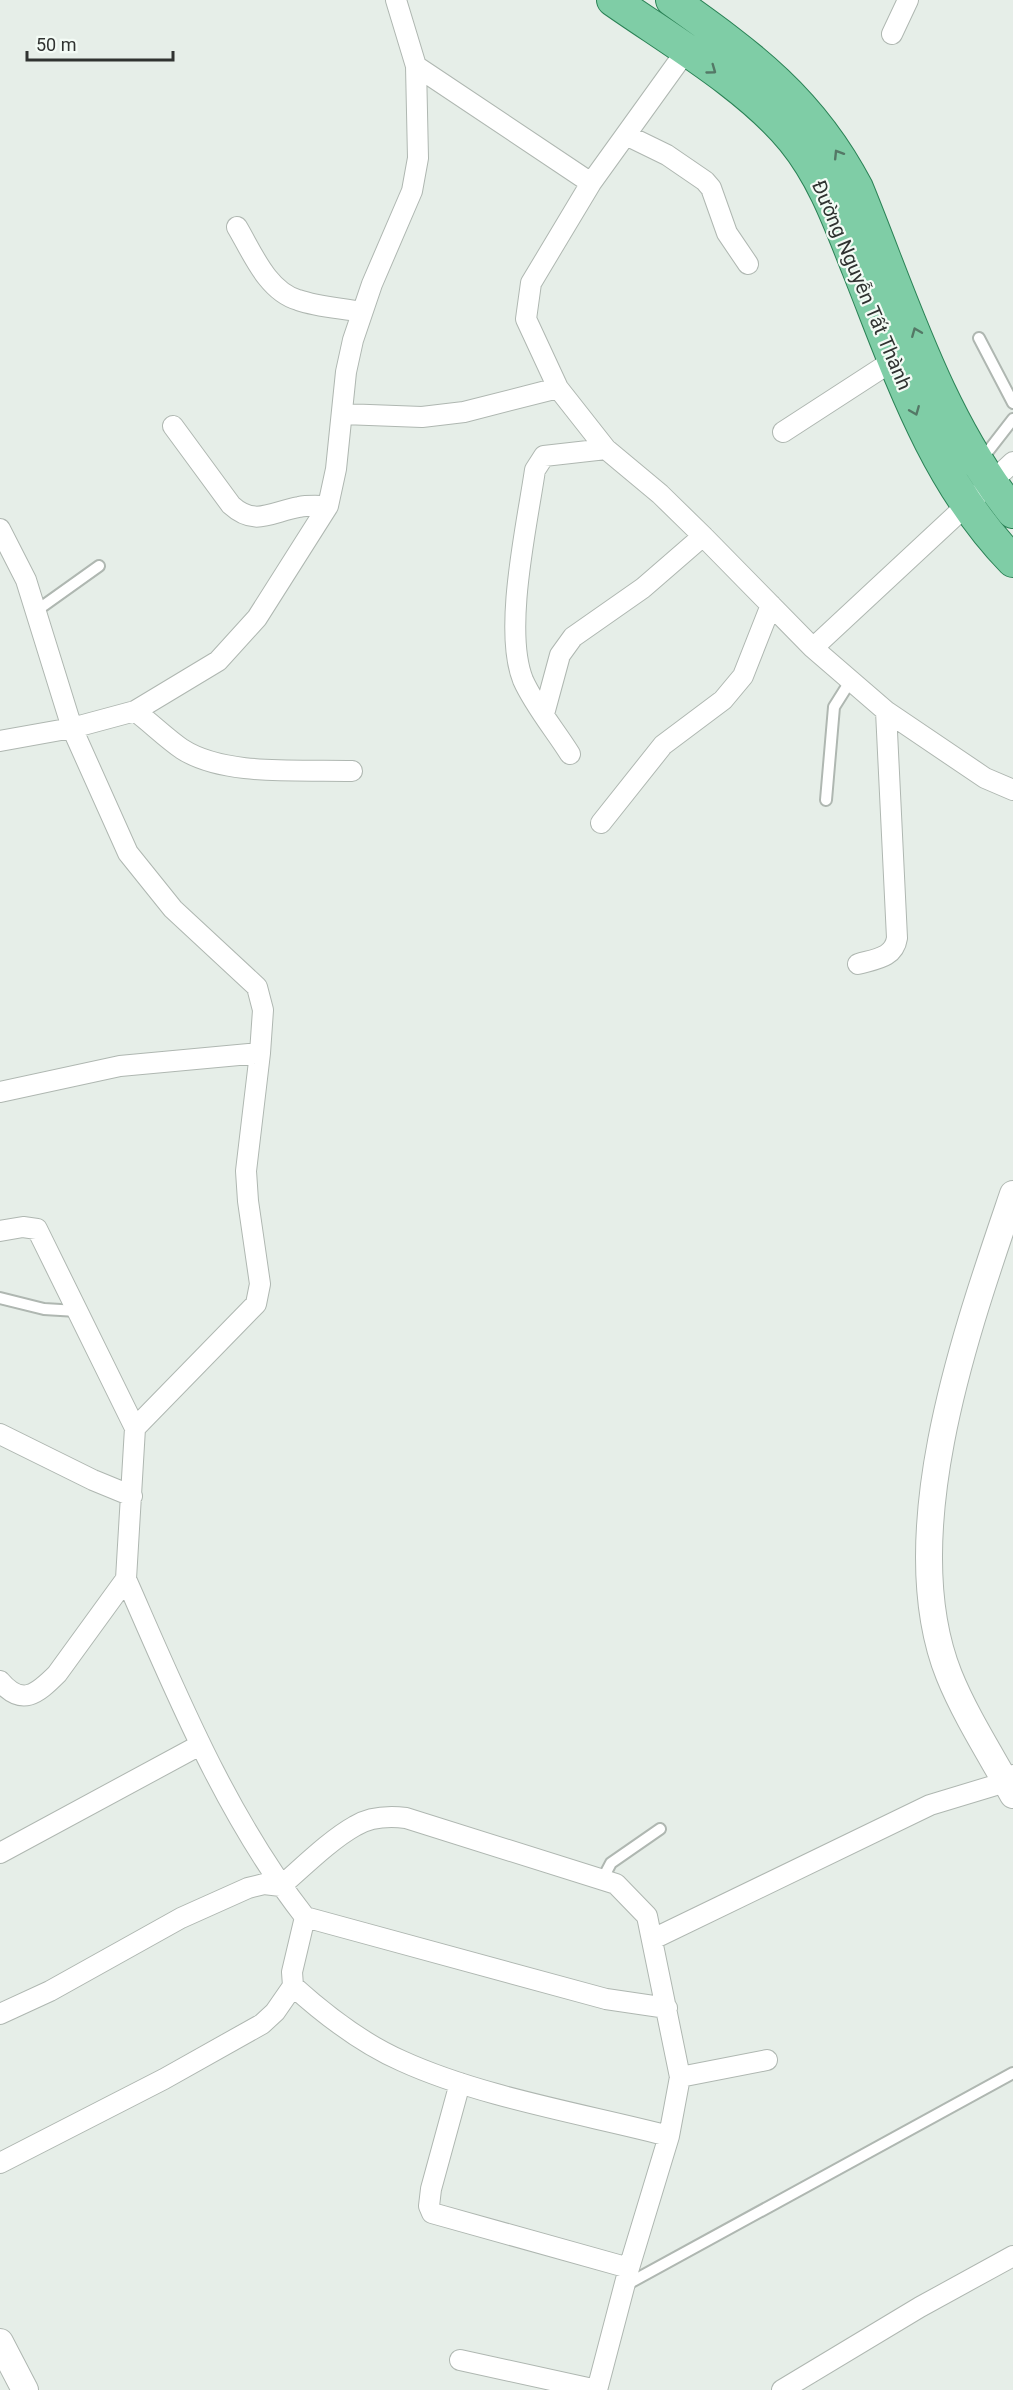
<svg xmlns="http://www.w3.org/2000/svg" width="1013" height="2390" font-family="Roboto,sans-serif">
<style>
.lines{fill:none;stroke-linecap:round;stroke-linejoin:round}
.service-casing{stroke:#afb7b1;stroke-width:14}
.minor-casing{stroke:#afb7b1;stroke-width:22}
.tertiary-casing{stroke:#afb7b1;stroke-width:28}
.primary-casing{stroke:#2b8256;stroke-width:34}
.service{stroke:#fff;stroke-width:10}
.minor{stroke:#fff;stroke-width:20}
.tertiary{stroke:#fff;stroke-width:26}
.primary{stroke:#7fcda6;stroke-width:32}
.oneway{stroke:#547866}
.labels{text-anchor:middle;dominant-baseline:central;stroke-width:4.5;stroke-linejoin:round;paint-order:stroke}
.street-label{font-size:20px;fill:#303331;stroke:#f3fbf5}
</style>
<rect width="100%" height="100%" fill="#e6eee8"/>
<g class="lines">
<defs>
<path id="service" d="M979,338l34,65
M982,459l31,-40
M36,611l63,-45
M826,800l8,-93 17,-27
M0,1298l44,11 33,2
M602,1880l9,-17 49,-34
M624,2286l389,-213"/>
<path id="minor" d="M892,34l16,-34
M686,51l-95,132 -60,100 -5,36 32,69 48,61 54,45 43,42 110,112 73,63 99,67 28,12
M416,66l175,117
M626,135l41,20 38,26 6,7 16,45 21,31
M237,227c15,25 30,64 61,73 20,7 43,8 64,12
M343,414l79,3 42,-5 94,-24
M173,426l58,79c24,22 40,7 68,2 9,-2 19,-1 29,-1
M783,432l111,-72
M0,529l26,51 46,148 56,125 45,56 84,78 6,23 -3,43 -14,118 2,30 12,83 -4,20 -121,124
M813,648l200,-186
M544,714l16,-59 13,-18 70,-49 60,-52
M0,741l72,-13 63,-17
M570,754c-15,-24 -36,-49 -47,-74 -20,-50 4,-155 12,-210l9,-14 62,-7
M352,771c-49,-2 -127,6 -170,-22 -16,-11 -31,-26 -47,-38l83,-50 39,-43 71,-112 8,-37 10,-97 7,-32 19,-56 40,-93 6,-33 -2,-92 -20,-66
M601,823l62,-78 60,-45 20,-24 28,-71
M858,964c17,-5 36,-6 39,-26l-11,-227
M0,1092l120,-26 140,-13
M0,1231l23,-4 14,2 98,199 -9,151 -69,95c-20,20 -35,33 -57,7
M0,1434l93,46 39,16
M126,1579c51,116 100,237 179,338l301,82 61,9
M0,1853l200,-108
M653,1939l277,-134 76,-23 7,-7
M293,1986c31,28 70,58 109,75 79,36 182,53 267,75
M0,2014l50,-23 131,-73 67,-30 16,-4 17,2c22,-19 49,-46 74,-60 15,-9 34,-10 51,-8l210,66 31,32 33,161 -11,59 -40,132 -32,122
M680,2077l87,-17
M460,2083l-29,106 -2,17 3,7 197,55
M0,2163l164,-84 98,-55 13,-12 18,-26 -1,-14 13,-55
M460,2360l137,30
M782,2390l138,-83 93,-51"/>
<path id="tertiary" d="M1013,1194c-46,135 -120,341 -64,481 16,40 43,82 64,120
M0,2342l25,48"/>
<path id="primary" d="M613,0c57,40 136,86 180,140 31,38 47,84 65,129 41,103 76,211 155,292
M672,0c79,56 139,100 185,188 45,110 81,230 156,324"/>
</defs>
<use href="#service" class="service-casing"/>
<use href="#minor" class="minor-casing"/>
<use href="#tertiary" class="tertiary-casing"/>
<use href="#primary" class="primary-casing"/>
<use href="#service" class="service"/>
<use href="#minor" class="minor"/>
<use href="#tertiary" class="tertiary"/>
<use href="#primary" class="primary"/>
</g>
<defs><path id="oneway-chevron" d="M-2-3.5L2.5 0L-2 3.5" fill="none" stroke-width="1.6" stroke-linecap="round" stroke-linejoin="round" transform="scale(1.5)"/></defs>
<g class="oneway">
<use href="#oneway-chevron" transform="translate(712 70) rotate(36)"/>
<use href="#oneway-chevron" transform="translate(838 154) rotate(-122)"/>
<use href="#oneway-chevron" transform="translate(916 332) rotate(-112)"/>
<use href="#oneway-chevron" transform="translate(915 411) rotate(68)"/>
</g>
<g class="labels">
<g class="street-label">
<text transform="translate(862 285) rotate(67)">Đường Nguyễn Tất Thành</text>
</g>
</g>
<path d="M27 51v9h146v-9" fill="none" stroke="#303331" stroke-width="3"/>
<text x="36" y="51" font-size="18" fill="#303331" stroke="#f3fbf5" stroke-width="4.5" paint-order="stroke">50 m</text>
</svg>
